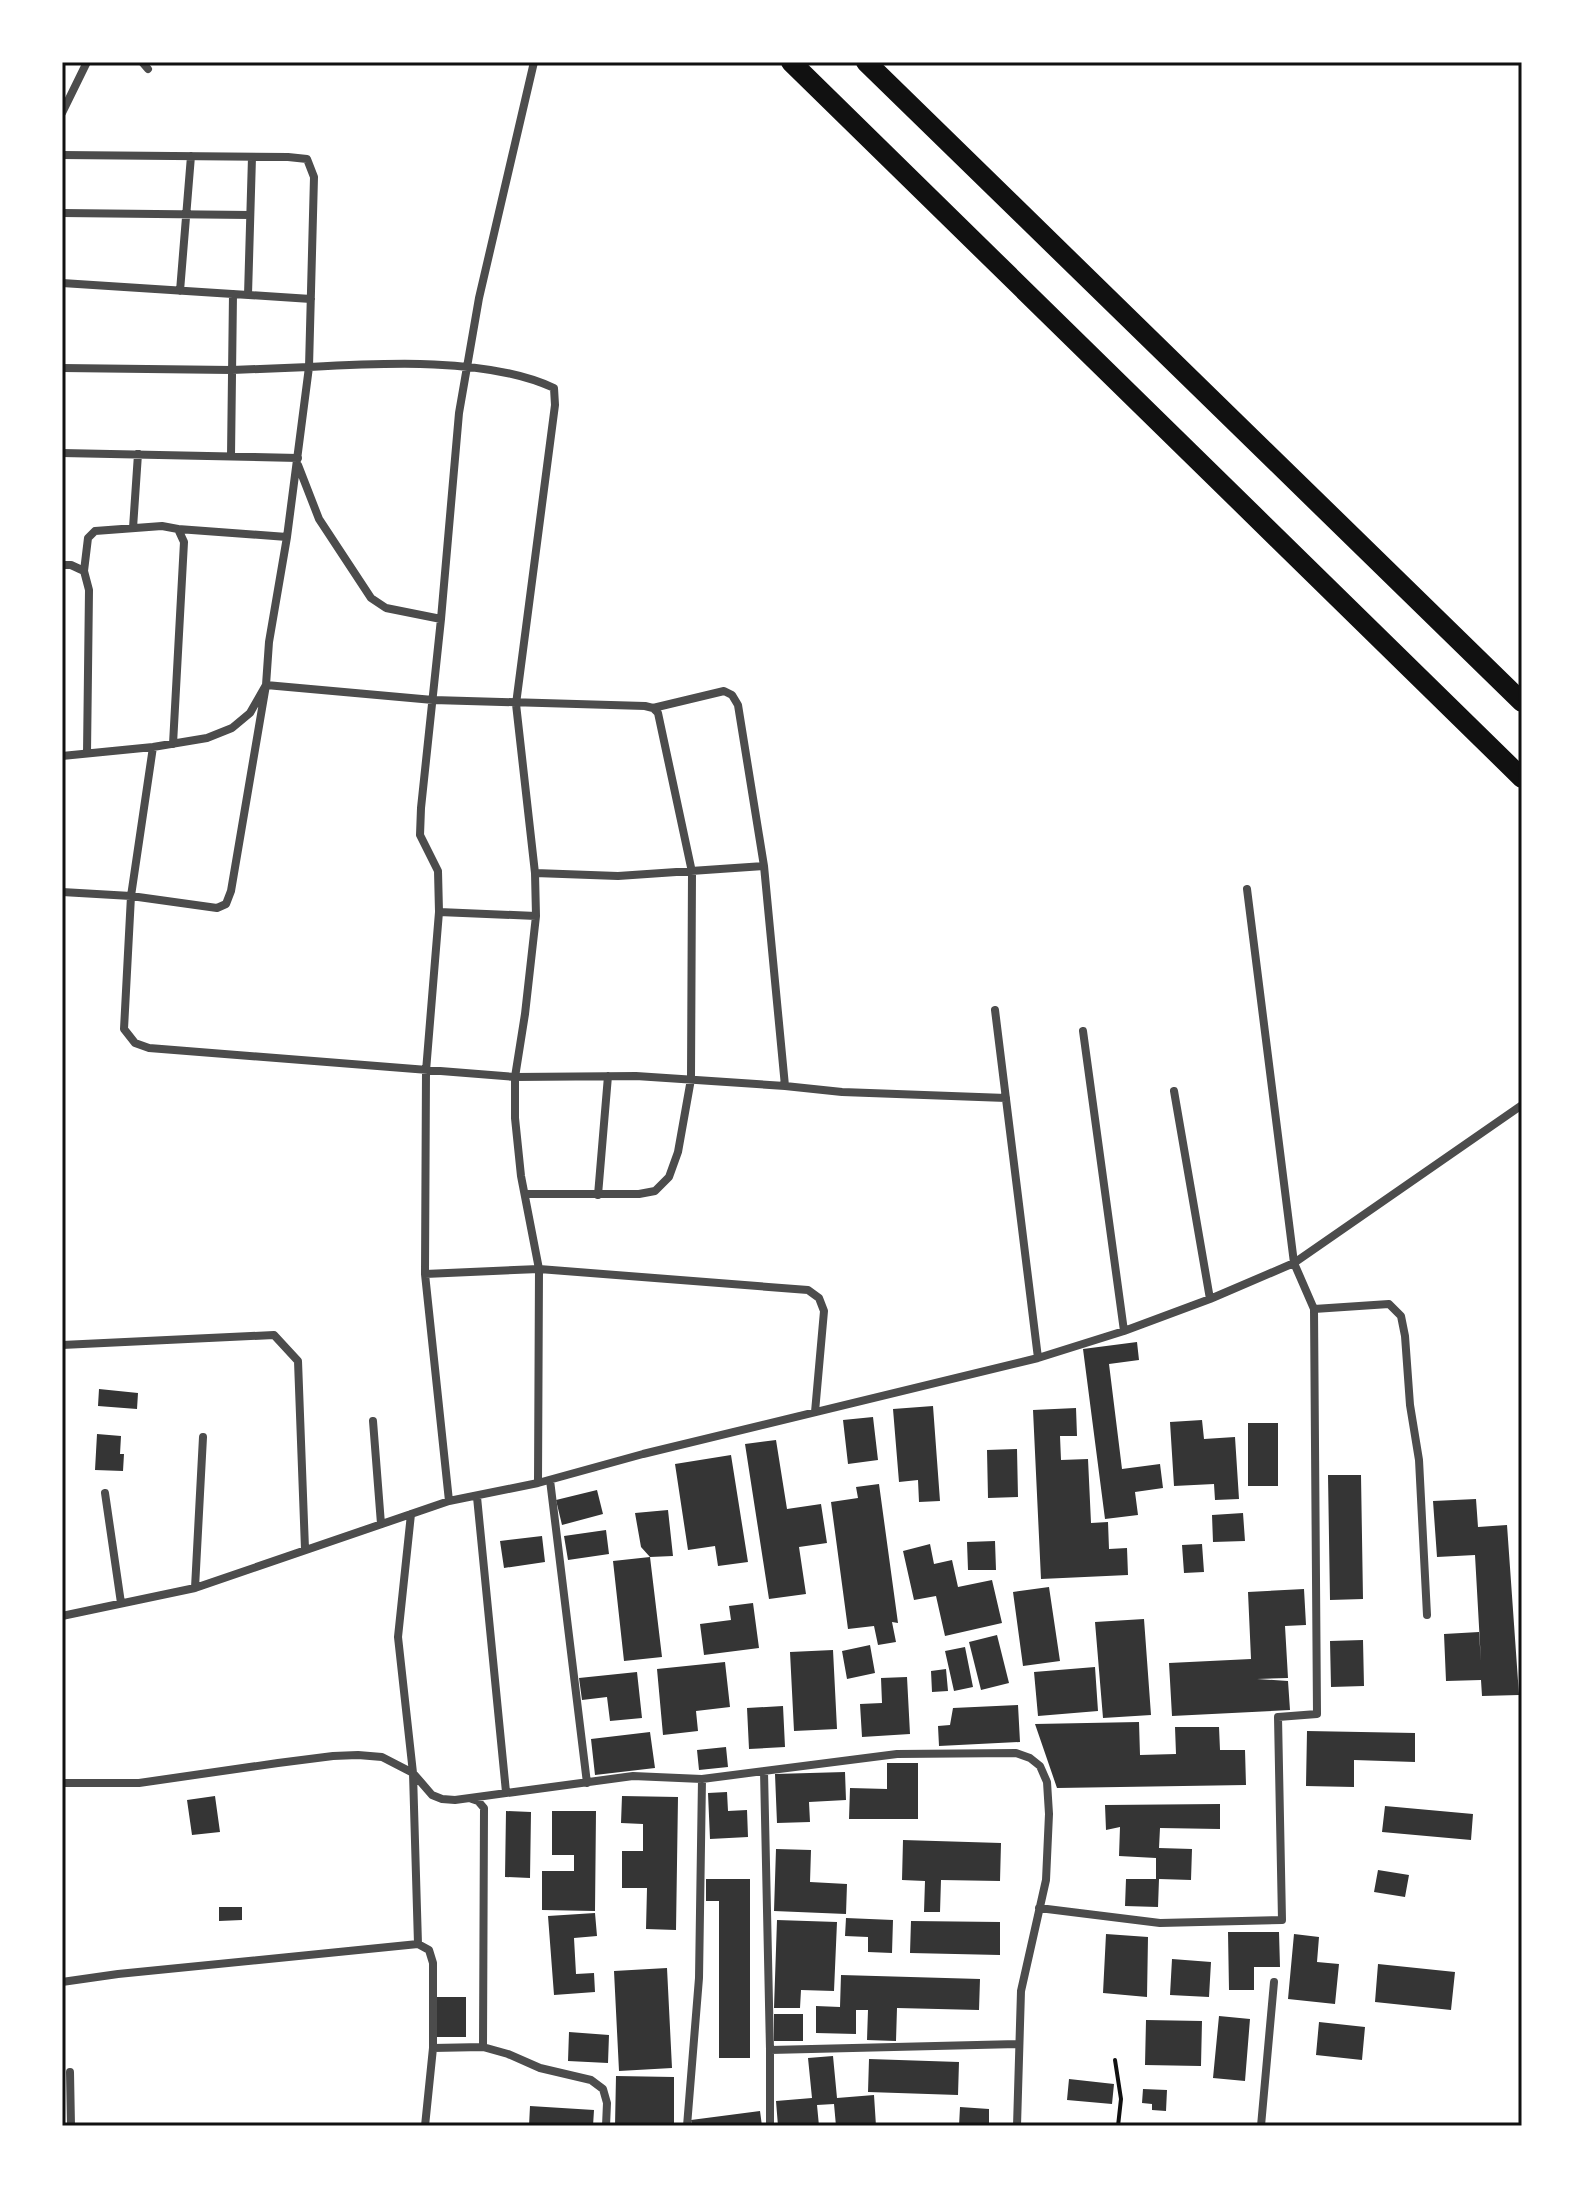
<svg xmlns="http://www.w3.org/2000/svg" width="1584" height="2188" font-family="'Archivo Narrow',sans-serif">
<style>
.building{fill:#353535}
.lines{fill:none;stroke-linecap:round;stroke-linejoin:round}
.path{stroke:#111;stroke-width:4}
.minor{stroke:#4c4c4c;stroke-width:8}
.primary{stroke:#111;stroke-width:20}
.neatline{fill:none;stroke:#111;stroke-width:3}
</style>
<rect width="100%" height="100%" fill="#fff"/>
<path class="building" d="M1137,1342l2,18 -30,4 13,105 38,-5 3,24 -28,4 3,23 -33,4 -22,-170z
M99,1389l39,4 -1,16 -39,-3z
M933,1406l7,95 -21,1 -1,-22 -19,2 -6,-73z
M1076,1408l1,28h-17l1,24 27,-1 3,64 17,-1 1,27 18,-1 1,27 -87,4 -8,-169z
M873,1417l5,43 -30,4 -5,-44z
M1202,1420l2,19 31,-2 4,62 -24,1 -1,-16 -40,2 -4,-64z
M1248,1423h30v63h-30z
M97,1434l24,2 -1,18h4l-1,17 -28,-1z
M776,1440l11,69 34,-5 6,39 -28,4 7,47 -37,5 -24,-155z
M1017,1449l1,48 -30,1 -1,-48z
M731,1455l17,107 -30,4 -3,-20 -27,4 -13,-86z
M1328,1475h33l2,124 -33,1z
M879,1484l19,139 -6,-1 4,20 -18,3 -4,-19 -26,3 -17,-127 27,-4 -2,-11z
M597,1490l6,24 -41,11 -6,-25z
M1476,1499l2,28 29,-2 12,170 -37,1 -1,-16 -35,1 -2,-47 35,-2 2,30 -6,-107 -38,2 -4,-56z
M668,1510l5,46 -23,1 -9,-10 -6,-34z
M1243,1513l2,28 -32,1 -1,-27z
M606,1530l3,24 -41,6 -4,-24z
M542,1536l3,26 -41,6 -4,-27z
M995,1541l1,29h-28l-1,-28z
M930,1544l4,20 18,-4 6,27 34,-7 10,43 -57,13 -9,-40 -22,4 -11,-49z
M1202,1544l2,28 -20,1 -2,-28z
M650,1557l12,100 -38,4 -11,-100z
M1049,1587l11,74 -37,5 -10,-74z
M1304,1589l2,36 -21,1 3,52 -31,1 31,2 2,29 -118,6 -3,-53 82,-4 -3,-67z
M753,1603l6,45 -55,7 -4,-31 31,-4 -2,-14z
M1144,1619l7,96 -48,3 -8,-96z
M997,1635l12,48 -28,7 -12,-48z
M1363,1640l1,46 -33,1 -1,-46z
M870,1645l5,28 -28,6 -5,-28z
M965,1647l8,40 -19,4 -9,-40z
M833,1650l4,79 -43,2 -4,-79z
M725,1662l5,45 -34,4 2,20 -35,4 -6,-66z
M1095,1667l3,44 -60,5 -4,-44z
M946,1669l2,22 -16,1 -1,-21z
M637,1672l5,46 -32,3 -3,-24 -25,3 -3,-22z
M907,1677l3,57 -48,3 -2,-33 22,-1 -1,-25z
M1018,1705l2,37 -81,4 -1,-20 12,-1 3,-17z
M783,1706l2,41 -36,2 -2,-41z
M1139,1722l1,33 36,-1 -1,-27h44l1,23h25l1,35 -189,3 -22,-64z
M1307,1731l108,2v29l-61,-2v27l-48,-1z
M650,1732l5,36 -60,7 -4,-36z
M726,1747l2,20 -29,3 -2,-20z
M887,1763h31v56h-69l1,-31 37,1z
M845,1772l1,28 -37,2 1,20 -33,1 -2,-49z
M727,1792l1,19 19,-1 1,27 -38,2 -2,-46z
M215,1796l5,36 -28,3 -5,-35z
M622,1796l56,1 -2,133 -30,-1 1,-41h-25v-37h21v-27l-22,-1z
M1220,1804v25l-60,-1 -1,20 33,1 -1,31 -32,-1 -1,28 -33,-1 1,-27h30v-21l-37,-2 1,-29 -14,3 -1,-25z
M1385,1806l88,8 -2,26 -89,-8z
M506,1811l25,1 -1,66 -25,-1z
M552,1811h44l-1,100 -53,-1v-39h32v-16h-22z
M903,1840l98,3 -1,38 -59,-1 -1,32h-16l1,-31 -23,-1z
M776,1849l35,1 -1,32 37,2 -1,30 -72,-3z
M1378,1870l31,5 -4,22 -31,-5z
M706,1879h44v179h-31v-157h-13z
M219,1907h23v13l-23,1z
M595,1913l2,23 -23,2 2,36 18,-1 1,19 -41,3 -6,-79z
M846,1918l47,2 -1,33 -24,-1v-15l-23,-1z
M777,1920l60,2 -3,69 -33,-1 -1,18h-26z
M911,1921l89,1v33l-90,-2z
M1228,1932h51l1,35h-26v23h-25z
M1106,1934l42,3 -1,60 -44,-4z
M1294,1934l25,3 -2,25 22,2 -4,40 -47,-5z
M1172,1959l39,3 -2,35 -39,-2z
M1378,1964l77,8 -4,38 -76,-8z
M667,1968l5,100 -53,3 -5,-100z
M841,1975l139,4 -1,31 -82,-2 -1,33 -29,-1 1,-30h-12v24l-40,-1v-27l24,1z
M435,1997h31v40h-31z
M774,2014h29v27h-29z
M1219,2016l31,3 -5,62 -32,-3z
M1146,2020l56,1 -1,45 -56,-1z
M1319,2022l46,5 -3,33 -46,-5z
M569,2032l40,3 -1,28 -40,-2z
M833,2056l4,42 37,-3 2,31h-40l-2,-22 -17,1 2,21h-41l-2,-25 36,-3 -4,-40z
M869,2059l90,3 -1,33 -90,-3z
M616,2076l58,1v49h-59z
M1069,2079l45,5 -2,20 -45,-4z
M1143,2089l24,1 -1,21 -14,-1v-6l-10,-1z
M530,2106l64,4 -1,16h-64z
M960,2107l29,2v17h-30z
M760,2111l2,15h-70l-1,-6z"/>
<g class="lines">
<path class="path" d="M1115,2060l6,39 -3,27"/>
<path class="minor" d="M142,62l6,7
M62,113l25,-51
M62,155l226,2 19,2 7,18 -5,190 -77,3 -170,-2
M62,213l188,2
M62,283l249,16
M180,291l11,-135
M248,295l4,-138
M62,453l236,5
M231,456l2,-162
M298,465l21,54 52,79 15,10 55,11
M133,528l5,-74
M178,529l109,8
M62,565h9l13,6 5,19 -2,163
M84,571l4,-33 7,-7 67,-5 16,3 6,13 -11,202
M653,708l71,-17 8,4 6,10 26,161 21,220
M153,747l-22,149 -7,133 11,14 14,5 366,29 121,-1 149,10 57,6 164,6
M62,756l91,-9 54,-9 25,-10 18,-15 16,-28 167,15 212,6 8,2 5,5 34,159 -1,207 -13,73 -9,25 -14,14 -16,3h-113
M535,873l83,3 146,-10
M62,892l69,4 86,12 9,-4 5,-13 35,-206 3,-43 18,-105 22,-170c72,-4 179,-10 245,21l1,17 -39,299 19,169 1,43 -11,98 -10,63v41l6,58 18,93 -1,214
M439,912l97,4
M995,1010l43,348
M1083,1031l41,300
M1174,1091l36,208
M598,1195l10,-119
M425,1274l114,-5 269,21 11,8 5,13 -9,101
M1314,1309l75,-5 12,12 4,20 5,69 9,55 8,155
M62,1345l212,-10 24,26 7,188
M373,1421l8,103
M550,1480l37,303
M105,1493l16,110
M477,1497l29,295
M449,1501l-24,-227 1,-203 13,-159 -1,-41 -18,-36 1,-27 20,-189 18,-206 20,-115 55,-236
M411,1514l-13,123 15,136 5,171
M195,1588l8,-151
M62,1616l133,-28 254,-87 89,-18 105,-29 395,-96 86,-27 86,-32 84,-36 228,-158
M764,1771l6,279 249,-6
M62,1783h77l139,-20 55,-7 25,-1 24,2 31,16 19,22 10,4 13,1 178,-24 69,3 195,-25 119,-1 14,5 10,8 7,16 2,32 -3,66 -25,111 -4,135
M472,1799l6,2 6,7 -1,239
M1039,1908l121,15 122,-3 -4,-203 39,-3 -3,-405 -20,-46 -47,-374
M62,1982l56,-8 300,-30 11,6 4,13v85l-8,78
M433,2048l50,-1 25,7 32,14 51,12 12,9 4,14 -1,23
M770,2050v76
M70,2072l1,54
M687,2126l12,-148 3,-199
M1261,2126l13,-144"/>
<path class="primary" d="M791,62l731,716
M866,62l656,640"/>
</g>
<rect width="1584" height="2188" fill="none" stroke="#ffffff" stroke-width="128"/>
<rect x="64" y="64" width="1456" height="2060" class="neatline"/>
</svg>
